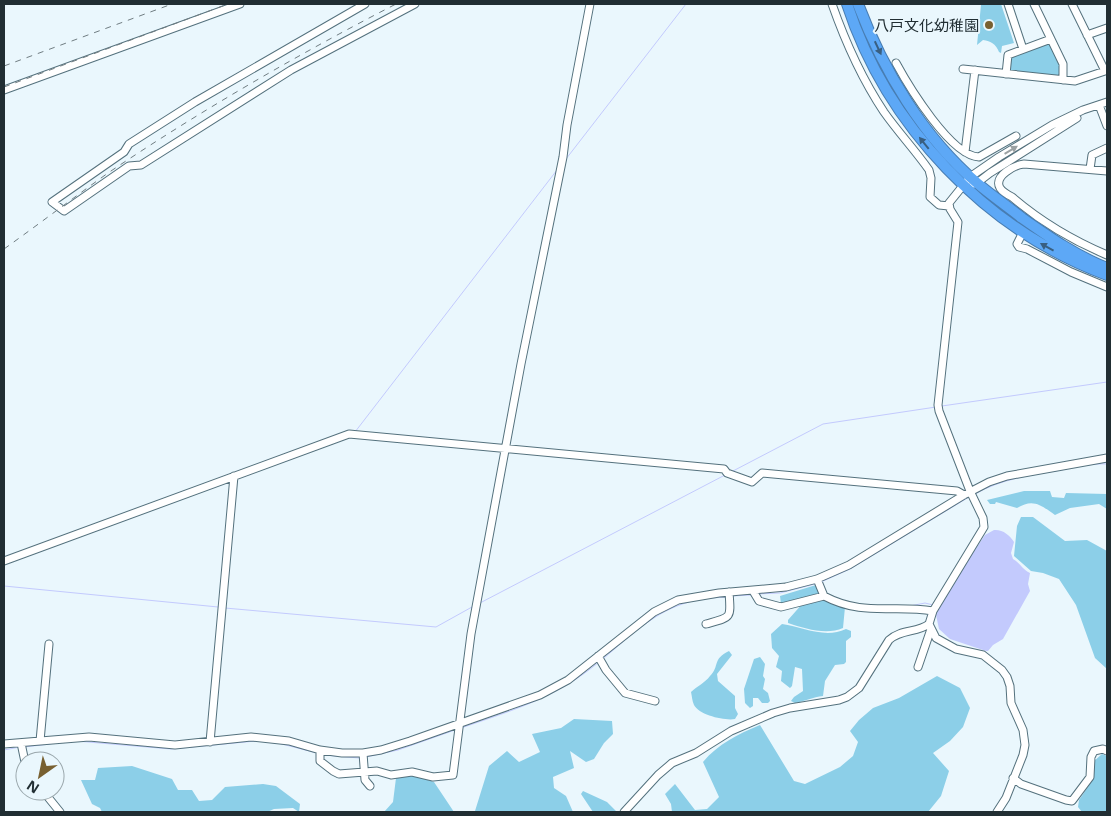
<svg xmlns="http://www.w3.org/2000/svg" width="1111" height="816" font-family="'Open Sans','Noto Sans JP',sans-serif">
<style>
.green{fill:#8ccfe8}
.water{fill:#c3cafd}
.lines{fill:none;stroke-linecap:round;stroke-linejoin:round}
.stream{stroke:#c3cafd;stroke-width:1}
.minor-casing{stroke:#54717d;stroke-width:9}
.highway-casing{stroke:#487db2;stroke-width:12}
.minor{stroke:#fff;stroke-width:7}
.highway{stroke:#5da8f6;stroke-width:10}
.rail{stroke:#707d82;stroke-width:1;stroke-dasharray:6 6;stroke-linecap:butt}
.oneway{fill:#395f81}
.oneway2{fill:#9ba1a3}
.poi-dot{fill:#786031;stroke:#eaf7fd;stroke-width:2}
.labels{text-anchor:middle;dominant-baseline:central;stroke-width:4;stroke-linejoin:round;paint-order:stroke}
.poi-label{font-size:15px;fill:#212e33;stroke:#eaf7fd;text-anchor:end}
</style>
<rect width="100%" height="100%" fill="#eaf7fd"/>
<path class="green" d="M970,4h31l13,39 -12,3 -1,7 -2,-1c-3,-8 -8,-11 -16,-12l-6,5 4,-40z
M1048,42l3,1c6,12 13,22 8,34l-50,-5 2,-15z
M1024,491h26l2,6 12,1 2,-5 41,1v15l-8,-5 -29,4 -15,7c-14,-10 -22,-17 -38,-7l-21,-6 -1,2h-5l-3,-4z
M1021,517h12l32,24 22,-1 20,11v118l-12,-11 -19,-53 -17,-26 -16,-6 -12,-2 -17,-15 3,-30z
M816,585l3,9 -38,10 -1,-8z
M823,598l22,9 -2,21c-16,7 -38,1 -55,-5v-3l15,-17z
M782,624c21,3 43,15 64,5l5,2v6l-5,4v21l-2,2 -9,1 -10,16 -2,15c-10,1 -18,5 -28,7l-4,-2 3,-4 9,-6 -1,-22 -7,-2 -3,19 -2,2 -9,-7 1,-10 -6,-4 3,-11 -7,-8 -1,-14z
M729,651l3,4 -15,19 1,7 17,15v12l3,6 -3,5c-10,2 -36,-4 -41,-14 -2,-4 -2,-9 -3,-13 6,-6 14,-9 19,-16 10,-10 2,-17 19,-25z
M760,657l5,7 -2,12 2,3 -2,10 5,4 2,8 -2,2h-6l-4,-5h-5v8l-3,2 -5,-5 -1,-14 10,-30z
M937,676l23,12 10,20 -7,19 -13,14 -17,12 16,18 -8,25 -13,16h-256l-1,-8 -6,-10 10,-10 20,26 12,-1 12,-12 -16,-35c15,-18 35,-28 57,-37l34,56 11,3 35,-17 13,-11 5,-14 -8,-11 9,-11 14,-12 26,-10z
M574,719l38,2 1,13 -9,9 -10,16 -8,3 -16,-11 4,17 -21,9 1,11 12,8 7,16h-103l5,-1 14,-45 18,-15 12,11 21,-10 -8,-18 29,-6z
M1102,754l5,2v56h-25l-4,-5 1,-7 15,-22 -1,-16z
M132,766l40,13 6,11h14l7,11 13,-1 13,-13 38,-3 13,2 24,18 -1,8 -6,-4 -19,1 -7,3h-165l-2,-4 -8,-4 -11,-24h14l3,-12z
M414,775l20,7 20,30h-70l9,-10 3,-24z
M583,791l24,11 10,10h-24l-12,-18z"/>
<path class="water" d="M994,530c8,-1 16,5 20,12l-3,11 2,6c7,4 9,10 17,14l-2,11 2,7 -27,48 -10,6 -5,6h-2l-36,-12 -11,-10 -3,-14 2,-7 22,-36 25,-37z"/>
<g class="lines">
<path class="stream" d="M566,159l120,-155
M942,406l165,-24
M355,432l202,-262
M733,471l90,-47 113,-17
M975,494c26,-15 56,-19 86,-24 15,-3 31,-7 46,-6
M821,582l29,-13 119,-72
M4,586l214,21
M757,594l23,-1 35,-9
M732,596l19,-1
M710,598l16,-1
M480,603l245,-128
M910,606l15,-3 8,2
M225,608l211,19 36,-20
M604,658c26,-22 51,-47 85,-56
M461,728c52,-18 95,-30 138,-66
M76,741l95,8 85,-8
M278,743l39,10
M24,747l26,-3
M4,750l16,-3
M324,755l35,3
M366,757l32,-7 57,-20"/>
<defs>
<path id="minor" d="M365,4l-170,98 -66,42 -5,8 -72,50 12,9 65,-45 12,-1 150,-95 124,-66
M832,4c13,37 30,75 52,108 14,20 31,38 45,58l2,8 -1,19 9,8 10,1
M1008,4l15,45
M1034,4l29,60v16
M1087,35l20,-7
M896,63c13,24 55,93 83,94l37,-21
M963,69l112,12 30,-10 -33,-67
M1006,74l2,-19 43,-16
M4,90l236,-86
M1099,105l8,21
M965,152l10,-82
M1090,169l2,-14 15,-7
M1107,171l-83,-7c-9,1 -31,12 -24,24 2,3 8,7 12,9 28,24 62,44 95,58
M973,184l4,-1 13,-10 87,-55
M1023,232l-6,12 2,3 8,2 44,23 36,15
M4,561l345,-127 375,35 3,4 25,9 10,-9 195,18 7,4
M817,579l7,17c40,21 68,8 109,15
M753,591l6,10 22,6 4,-1 39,-10
M706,624c26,-7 25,-5 23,-32
M598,656l8,14 19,23 30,8
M918,667l13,-38
M40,741l9,-97
M210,742l24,-266
M21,743l4,19
M4,744l85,-7 86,8 76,-8 38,4 31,9 22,3h21l18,-3 29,-9 130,-46 28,-15 86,-68 24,-12 41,-7 67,-6 31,-8 32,-14 115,-70 25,-13 18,-6 100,-18
M320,750v11l13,10 6,3 38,-3 14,4 21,-3 21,5 20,-2 18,-141 50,-270 42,-207 4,-32 23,-121
M363,753l2,27 5,6
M1013,778l8,6 45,16 6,1 18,-24 1,-20 3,-6 9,-2 4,2
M43,791l17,21
M624,812l34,-37 14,-12 24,-10 35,-22 42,-18 17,-5 49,-8 8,-3 12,-9 30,-48c12,-11 28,-7 40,-16
M997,812l9,-14 17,-43 2,-10 -2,-15 -12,-27 -1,-17 -3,-9 -5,-7 -19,-15 -27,-6 -20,-11 -7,-14 4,-13 51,-84 -1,-9 -13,-27 -31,-80 -1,-6 20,-183 -8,-13 -1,-6 21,-26 29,-20 53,-32 31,-15 24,-8"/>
<path id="highway" d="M847,4c40,122 139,226 260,271
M858,4c25,66 65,133 119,179 14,12 30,23 45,35 27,19 54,38 85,50"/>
</defs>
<use href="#minor" class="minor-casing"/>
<use href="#highway" class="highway-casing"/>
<use href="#minor" class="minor"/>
<use href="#highway" class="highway"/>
<path class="rail" d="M4,66l168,-62
M4,87l224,-83
M4,249c35,-25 69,-51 104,-76 92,-62 189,-118 288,-169"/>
</g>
<defs><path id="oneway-solid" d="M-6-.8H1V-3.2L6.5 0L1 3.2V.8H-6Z" transform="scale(1.25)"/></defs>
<g class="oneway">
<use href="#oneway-solid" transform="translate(878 48) rotate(65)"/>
<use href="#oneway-solid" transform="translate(924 143) rotate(-129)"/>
<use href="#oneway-solid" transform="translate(1047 247) rotate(-151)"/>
</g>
<use class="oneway2" href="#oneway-solid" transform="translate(1011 150) rotate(-31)"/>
<circle class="poi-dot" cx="989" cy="25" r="5"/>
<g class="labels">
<g class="poi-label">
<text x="979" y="25">八戸文化幼稚園</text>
</g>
</g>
<rect width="1111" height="816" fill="none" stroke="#212e33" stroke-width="10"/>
<g transform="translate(40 776) rotate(213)"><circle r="24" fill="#eaf7fd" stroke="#9aa7ac"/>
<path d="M0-4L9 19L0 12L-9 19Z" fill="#786031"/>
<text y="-8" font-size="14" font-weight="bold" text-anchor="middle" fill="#212e33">N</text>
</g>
</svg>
